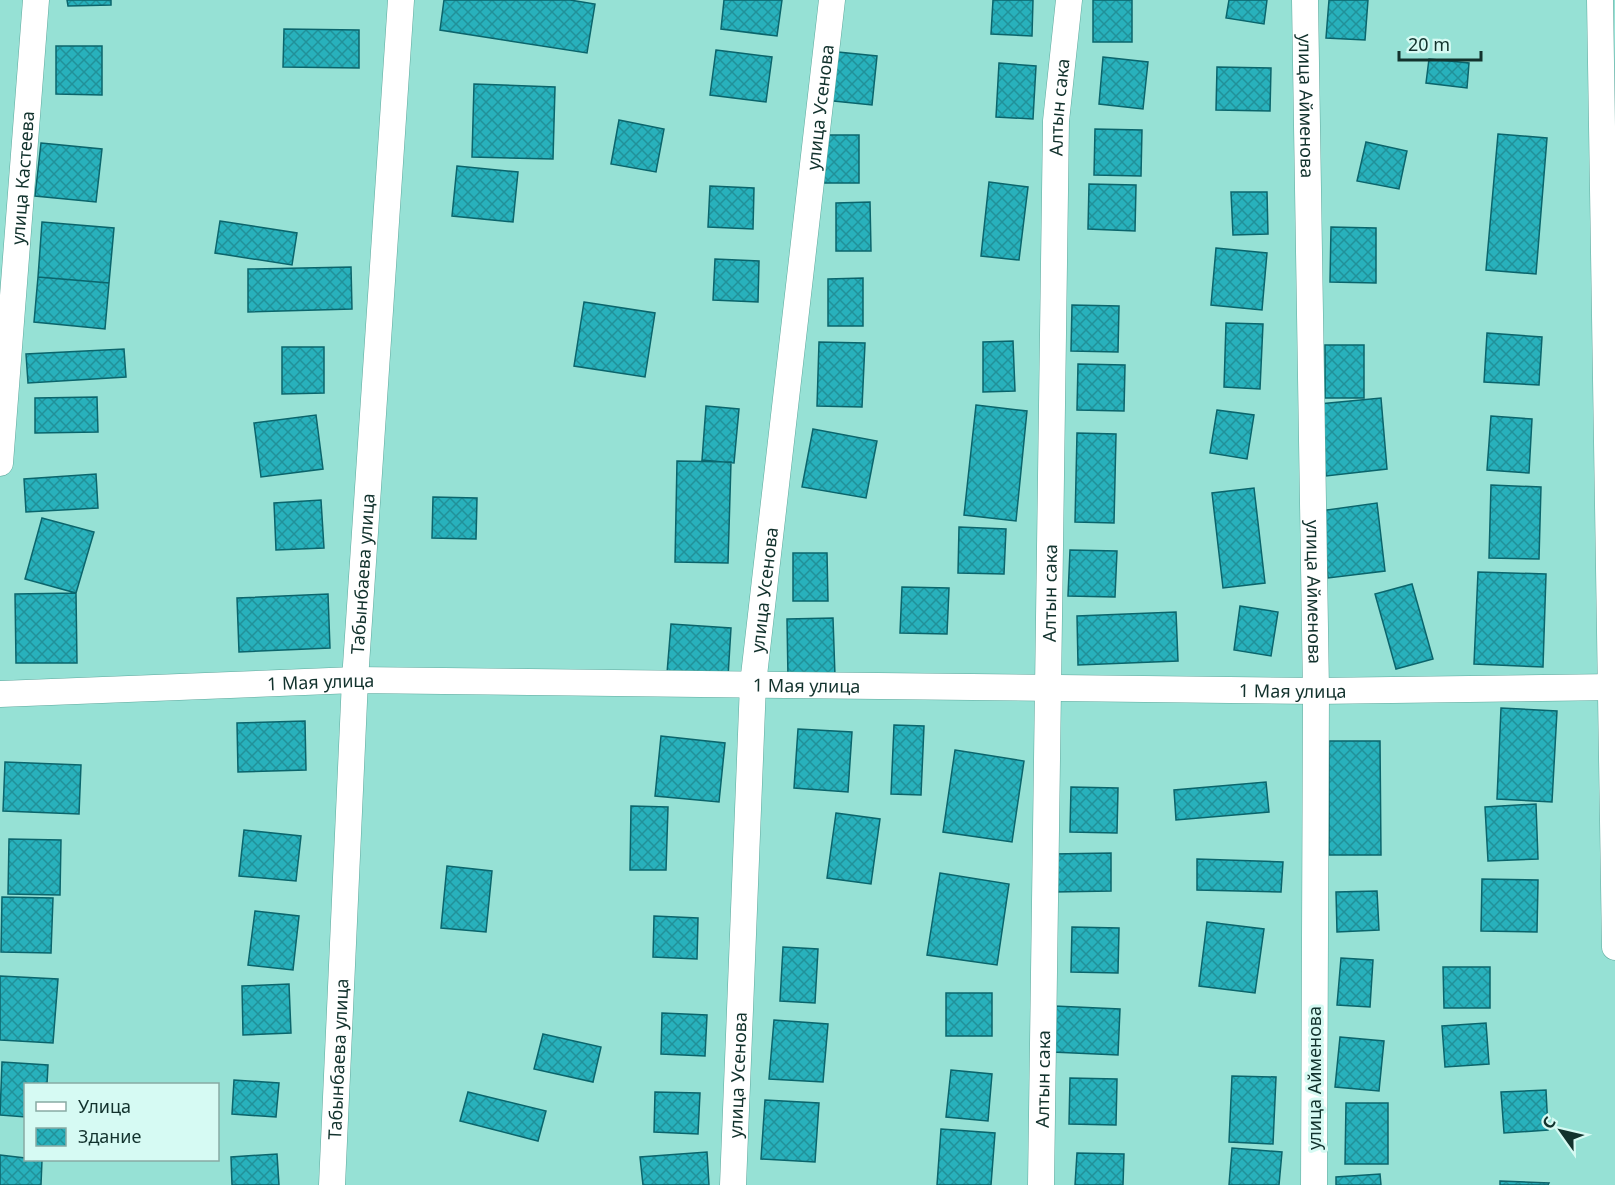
<svg xmlns="http://www.w3.org/2000/svg" width="1615" height="1185" font-family="'Noto Sans',sans-serif">
<style>
.building{fill:url(#building-cross-hatch);stroke:#0b656c;stroke-width:1.5}
.lines{fill:none;stroke-linecap:round;stroke-linejoin:round}
.minor-casing{stroke:#5ea89d;stroke-width:27}
.minor{stroke:#fff;stroke-width:26}
.labels{text-anchor:middle;dominant-baseline:central;stroke-width:6;stroke-linejoin:round;paint-order:stroke}
.street-label{font-size:18px;fill:#12322d;stroke:#d6faf3}
</style>
<defs>
<pattern id="building-cross-hatch" width="8" height="8" patternUnits="userSpaceOnUse" patternTransform="scale(1.5)"><rect width="8" height="8" fill="#28b1bc"/><path d="M0 0l8 8M0 8l8-8" fill="none" stroke="#219199"/></pattern>
</defs>
<rect width="100%" height="100%" fill="#96e1d5"/>
<path class="building" d="M67,0h44v5l-43,1z
M444,0h126l25,4 -8,49 -147,-23z
M724,0h58l-5,36 -56,-7z
M993,0h40l-1,36 -41,-2z
M1093,0h39v42h-39z
M1229,0h38l-3,24 -38,-6z
M1329,0h39l-3,40 -39,-2z
M284,29l75,1v38l-76,-1z
M56,46h46v49l-46,-1z
M716,50l56,7 -6,45 -56,-7z
M828,51l49,5 -5,49 -48,-5z
M1103,57l45,5 -5,47 -44,-5z
M1429,59l40,4 -2,25 -41,-5z
M999,63l37,3 -3,53 -37,-2z
M1217,67l54,1 -1,43 -54,-1z
M474,84l81,3 -2,72 -81,-2z
M619,120l45,9 -8,43 -45,-8z
M1095,129l47,1 -1,46 -47,-1z
M1498,134l49,4 -11,136 -50,-4z
M824,135h35v48h-35z
M1366,142l41,9 -8,38 -42,-8z
M41,143l61,6 -6,53 -61,-6z
M457,166l61,6 -5,50 -61,-6z
M989,182l39,5 -9,73 -38,-4z
M1089,184l47,1 -1,46 -47,-2z
M710,186l44,2 -1,41 -45,-2z
M1231,192h36l1,42 -35,1z
M870,202l1,49h-35v-48z
M220,221l77,12 -5,32 -77,-12z
M42,222l72,6 -5,55 -71,-6z
M1331,227l45,1v55l-46,-1z
M1216,248l51,5 -5,57 -51,-5z
M715,259l44,2 -1,41 -45,-2z
M351,267l1,42 -104,3v-43z
M38,277l71,6 -4,46 -71,-7z
M863,278v48h-35v-47z
M584,302l71,11 -10,64 -71,-11z
M1072,305l47,1 -1,46 -47,-1z
M1226,323l37,1 -3,65 -36,-2z
M1487,333l55,4 -3,48 -55,-3z
M1013,341l2,50 -32,1v-50z
M819,342l46,1 -3,64 -45,-1z
M1325,345h39v53h-39z
M282,347h42v46l-42,1z
M124,349l2,28 -98,6 -2,-29z
M1078,364l47,1 -1,46 -47,-1z
M97,397l1,35 -63,1v-35z
M1381,398l6,71 -61,7 -7,-72z
M976,405l51,6 -11,110 -52,-6z
M706,406l33,3 -5,54 -32,-3z
M1217,410l37,5 -7,44 -37,-6z
M316,415l7,54 -62,8 -7,-54z
M1491,416l41,3 -3,54 -42,-3z
M813,429l64,12 -11,57 -64,-11z
M1077,433l39,1 -2,89 -39,-1z
M677,461l54,1 -3,101 -53,-1z
M96,474l2,34 -72,4 -2,-33z
M1491,485l50,2 -2,72 -50,-1z
M1254,488l11,95 -42,5 -11,-95z
M433,497l44,1 -1,41 -44,-1z
M321,500l3,48 -48,2 -2,-47z
M1377,503l8,68 -57,7 -8,-67z
M42,518l52,14 -18,61 -51,-14z
M959,527l47,2 -2,45 -46,-1z
M1070,550l47,1 -2,46 -47,-1z
M793,553h34l1,48h-35z
M1478,572l68,2 -3,93 -69,-3z
M1412,584l21,75 -37,10 -21,-75z
M902,587l47,1 -2,46 -47,-1z
M76,593l1,70h-61l-1,-69z
M328,594l2,54 -91,4 -2,-54z
M1240,606l38,6 -7,44 -37,-6z
M1176,612l2,49 -100,4 -1,-49z
M833,618l2,58 -47,2 -1,-59z
M671,624l60,4 -3,49 -61,-4z
M1501,708l56,3 -5,91 -55,-3z
M305,721l1,49 -68,2 -1,-49z
M894,725l30,1 -3,69 -30,-1z
M798,729l54,3 -4,60 -54,-4z
M661,736l64,7 -6,59 -64,-6z
M1329,741h51l1,114h-52z
M955,750l69,11 -12,81 -69,-10z
M5,762l76,3 -2,49 -76,-3z
M1266,782l3,30 -93,8 -2,-30z
M1071,787l47,1 -1,45 -47,-1z
M1536,804l2,55 -50,2 -3,-54z
M631,806l37,1 -2,63h-36z
M836,813l44,6 -9,65 -44,-6z
M244,830l57,6 -5,45 -57,-5z
M9,839l52,1 -1,55 -52,-1z
M1111,853v38l-57,1 -1,-38z
M1197,859l86,3 -2,30 -84,-2z
M447,866l45,5 -6,61 -45,-4z
M940,873l69,11 -12,81 -70,-10z
M1482,879l56,1 -1,52 -56,-1z
M1377,891l2,39 -42,2 -1,-40z
M2,897l51,1 -2,55 -50,-1z
M255,911l44,5 -6,54 -45,-5z
M654,916l44,2 -1,41 -44,-2z
M1207,922l57,7 -9,64 -56,-7z
M1072,927l47,1 -1,45 -47,-1z
M783,947l35,2 -3,54 -35,-2z
M1341,958l32,2 -3,47 -33,-2z
M1443,967h47v41h-46z
M0,976l58,3 -5,64 -53,-3z
M289,984l2,49 -48,2 -1,-49z
M946,993h46v43h-46z
M1054,1006l66,3 -2,46 -66,-3z
M662,1013l45,2 -2,41 -44,-2z
M774,1020l54,4 -5,58 -54,-3z
M1486,1023l3,41 -44,3 -3,-41z
M543,1034l58,13 -8,35 -59,-13z
M1340,1037l44,4 -5,50 -44,-4z
M2,1062l46,3 -1,19h-21v33l-26,-2z
M951,1070l41,4 -4,47 -42,-4z
M1232,1076l44,1 -3,67 -44,-2z
M1070,1078l47,1 -1,46 -47,-1z
M234,1080l45,3 -3,34 -44,-3z
M1546,1090l2,40 -44,3 -3,-41z
M468,1092l78,19 -8,30 -78,-20z
M655,1092l45,1 -2,41 -44,-2z
M765,1100l54,3 -4,59 -54,-3z
M1346,1103h42v61h-43z
M941,1129l54,4 -4,52h-54z
M1232,1148l50,4 -3,33h-50z
M707,1152l2,33h-66l-3,-28z
M1077,1153l47,1 -1,31h-48z
M277,1154l2,31h-47l-1,-28z
M0,1155l42,5 -1,25h-41z
M1380,1174l1,11h-45v-8z
M1500,1181l49,2 -1,2h-48z"/>
<g class="lines">
<defs>
<g id="minor">
<path id="s1" d="M1305,0l11,691 -2,494"/>
<path d="M1600,0l15,947"/>
<path id="s2" d="M0,463l36,-463"/>
<path id="s3" d="M0,694l355,-14 961,11 299,-4"/>
<path id="s4" d="M332,1185l23,-505 46,-680"/>
<path id="s5" d="M733,1185l20,-501 79,-684"/>
<path id="s6" d="M1041,1185l15,-1064 13,-121"/>
</g>
</defs>
<use href="#minor" class="minor-casing"/>
<use href="#minor" class="minor"/>
</g>
<g class="labels">
<g class="street-label">
<text stroke="none"><textPath href="#s6" startOffset="1078">Алтын сака</textPath></text>
<text stroke="none"><textPath href="#s1" startOffset="106">улица Айменова</textPath></text>
<text stroke="none"><textPath href="#s5" startOffset="1082">улица Усенова</textPath></text>
<text stroke="none"><textPath href="#s2" startOffset="286">улица Кастеева</textPath></text>
<text stroke="none"><textPath href="#s4" startOffset="612">Табынбаева улица</textPath></text>
<text stroke="none"><textPath href="#s5" startOffset="596">улица Усенова</textPath></text>
<text stroke="none"><textPath href="#s6" startOffset="592">Алтын сака</textPath></text>
<text stroke="none"><textPath href="#s1" startOffset="592">улица Айменова</textPath></text>
<text stroke="none"><textPath href="#s3" startOffset="321">1 Мая улица</textPath></text>
<text stroke="none"><textPath href="#s3" startOffset="807">1 Мая улица</textPath></text>
<text stroke="none"><textPath href="#s3" startOffset="1293">1 Мая улица</textPath></text>
<text stroke="none"><textPath href="#s4" startOffset="126">Табынбаева улица</textPath></text>
<text stroke="none"><textPath href="#s5" startOffset="110">улица Усенова</textPath></text>
<text stroke="none"><textPath href="#s6" startOffset="106">Алтын сака</textPath></text>
<text transform="translate(1314 1078) rotate(-90)">улица Айменова</text>
</g>
</g>
<rect x="24" y="1083" width="195" height="78" fill="#d6faf3" stroke="#88aaa4" stroke-width="1.5"/>
<rect x="36" y="1102" width="30" height="9" fill="#ffffff" stroke="#88aaa4" stroke-width="1.5"/>
<text x="78" y="1113" font-size="18" fill="#12322d">Улица</text>
<rect x="36" y="1128" width="30" height="18" fill="url(#building-cross-hatch)" stroke="#88aaa4" stroke-width="1.5"/>
<text x="78" y="1143" font-size="18" fill="#12322d">Здание</text>
<g transform="translate(1561 1131) rotate(304)" stroke="#d6faf3" stroke-width="4.5" paint-order="stroke">
<path d="M0-4.5L10 22L0 15L-10 22Z" fill="#12322d"/>
<text y="-9" font-size="16" font-weight="bold" text-anchor="middle" fill="#12322d">С</text>
</g>
<path d="M1399 51v9h82v-9" fill="none" stroke="#12322d" stroke-width="3"/>
<text x="1408" y="51" font-size="18" fill="#12322d" stroke="#d6faf3" stroke-width="4.5" paint-order="stroke">20 m</text>
</svg>
